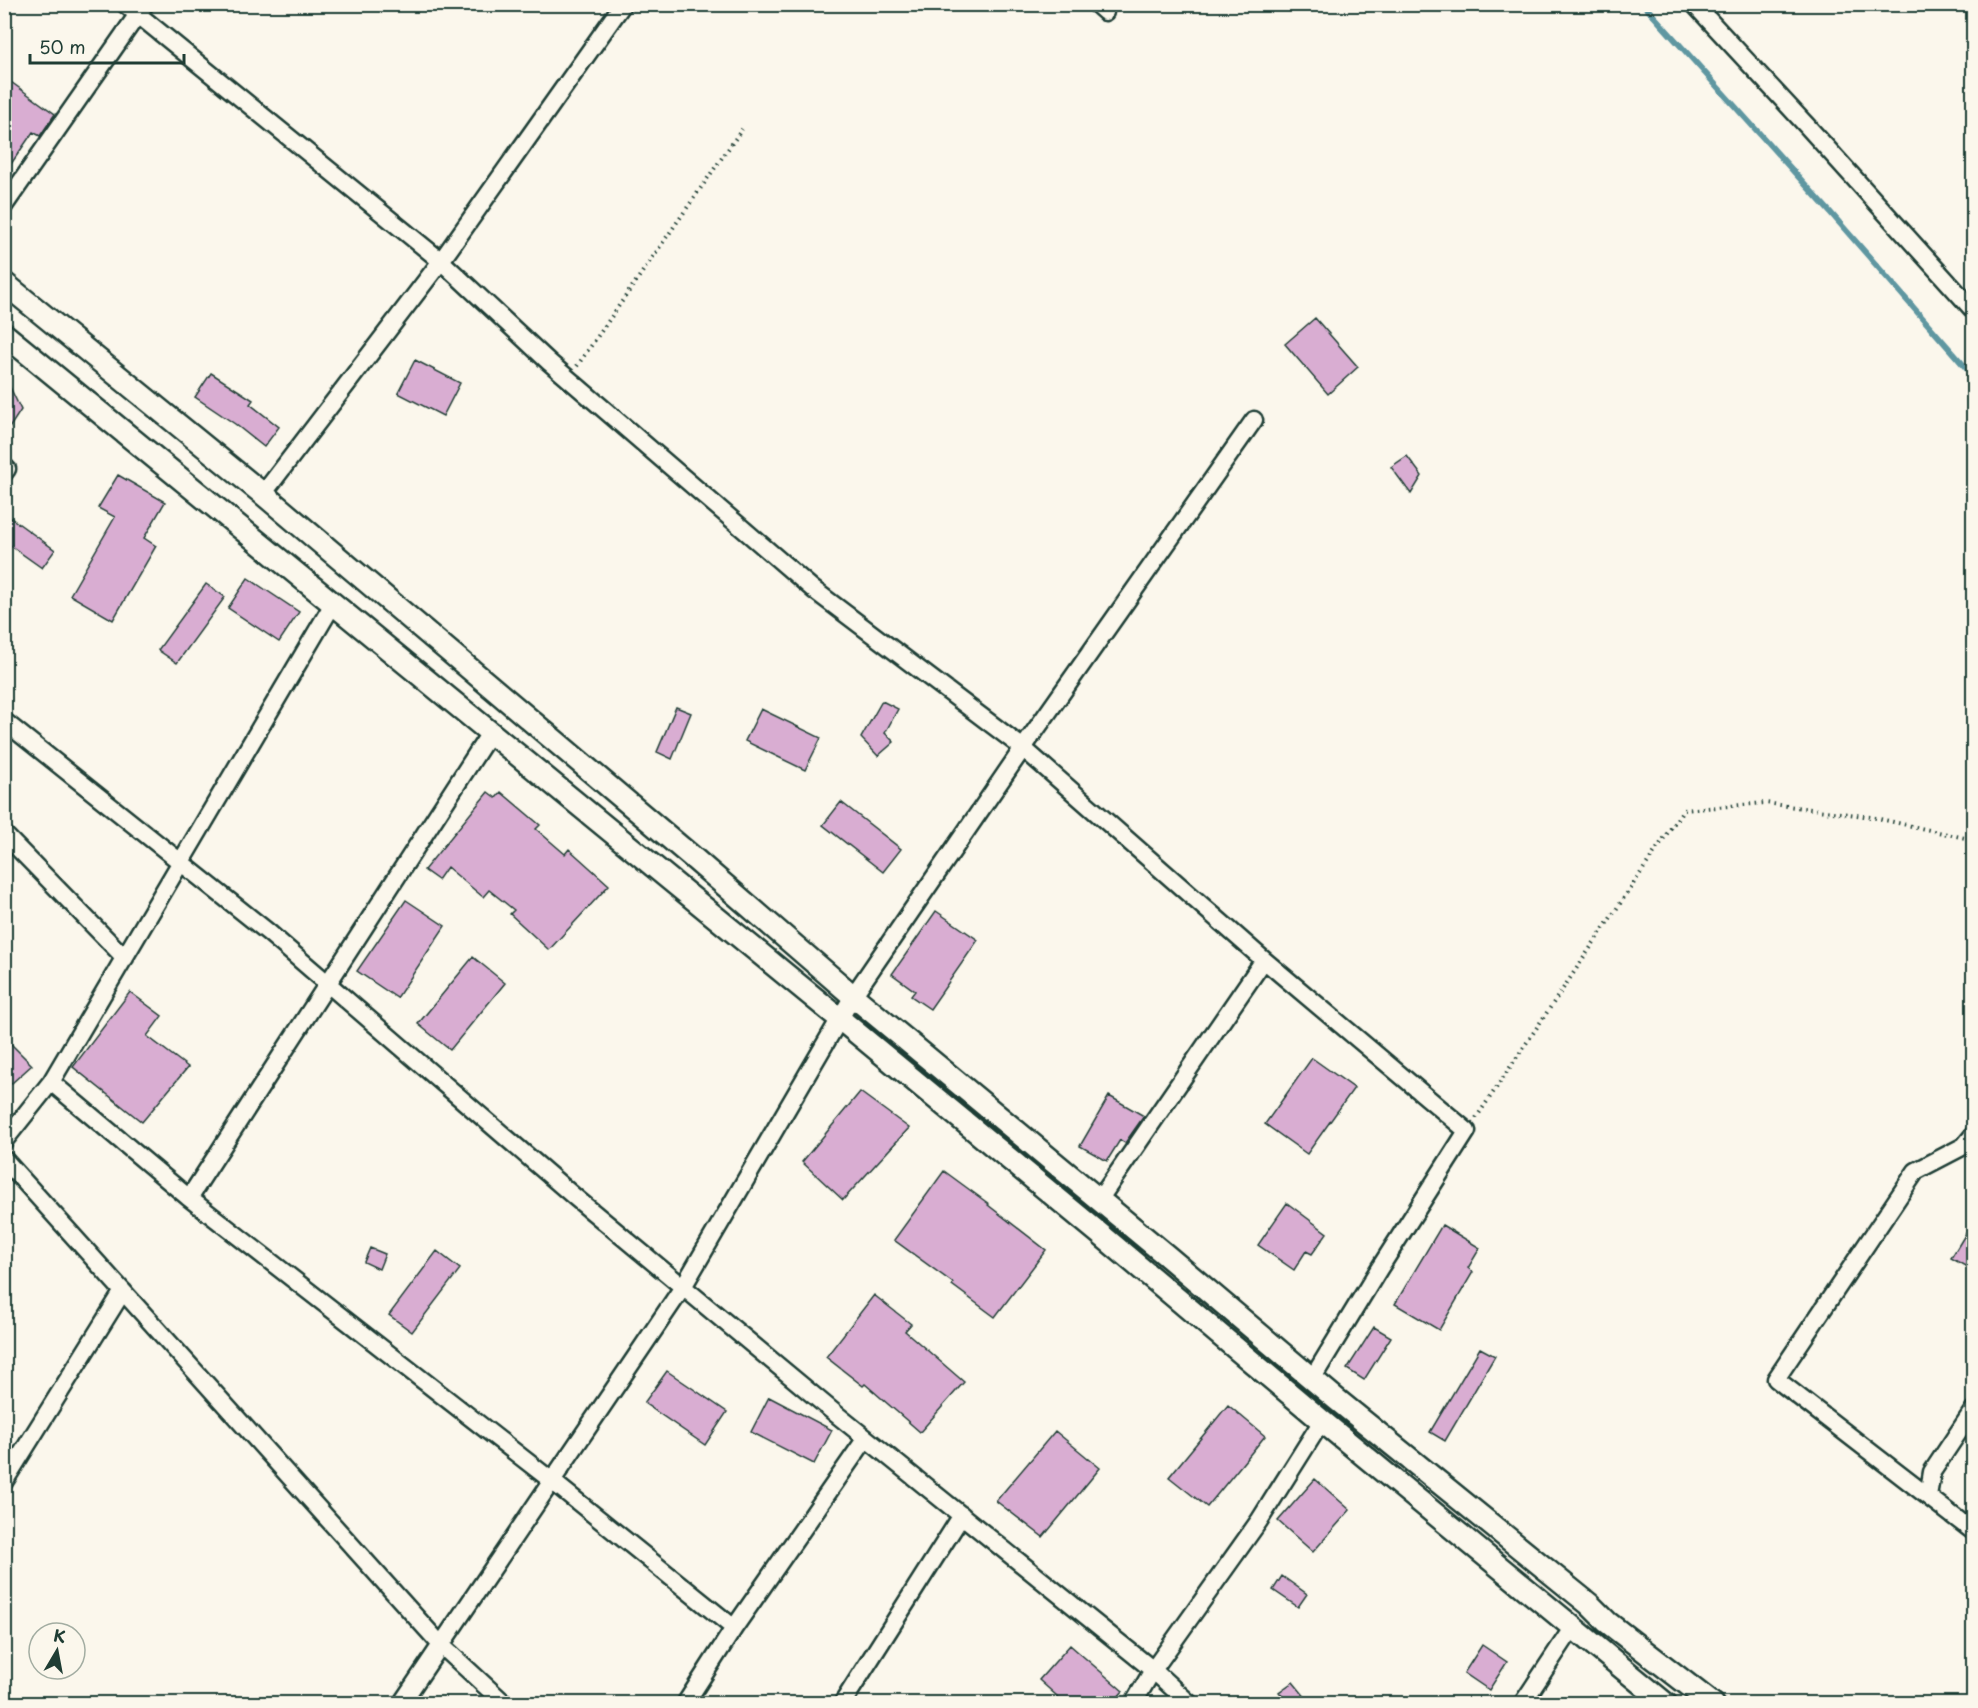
<svg xmlns="http://www.w3.org/2000/svg" width="1978" height="1708" font-family="'Playpen Sans',sans-serif">
<style>
.lines{fill:none;stroke-linecap:round;stroke-linejoin:round}
.stream{stroke:#5f97a1;stroke-width:6}
.building{fill:#d9add2;stroke:#1f3d34;stroke-width:1.5}
.minor-casing{stroke:#1f3d34;stroke-width:21}
.tertiary-casing{stroke:#1f3d34;stroke-width:26}
.path{stroke:#1f3d34;stroke-width:4;stroke-dasharray:1.5 4.5;stroke-linecap:butt}
.minor{stroke:#fbf7ec;stroke-width:16}
.tertiary{stroke:#fbf7ec;stroke-width:21}
</style>
<rect width="100%" height="100%" fill="#fbf7ec"/>
<filter id="ink" filterUnits="userSpaceOnUse"><feTurbulence type="fractalNoise" baseFrequency=".0167" numOctaves="2"/><feDisplacementMap in="SourceGraphic" scale="12" xChannelSelector="R" yChannelSelector="G"/><feConvolveMatrix kernelMatrix="1 2 1 2 8 2 1 2 1" color-interpolation-filters="sRGB"/></filter>
<g filter="url(#ink)">
<g class="lines">
<path class="stream" d="M1643,4l187,208 144,165"/>
</g>
<path class="building" d="M4,77l51,37 -15,22 -7,-4 -29,42z
M1315,318l43,49 -30,27 -43,-50z
M415,360l45,23 -17,33 -45,-23z
M211,373l42,27 -3,4 29,23 -15,20 -29,-23 -40,-27z
M4,375l17,35 -17,26z
M1407,456l15,20 -11,18 -20,-27z
M118,475l47,27 -21,36 12,8 -43,74 -43,-25 45,-78 -17,-9z
M4,513l51,37 -13,18 -38,-27z
M248,578l51,34 -20,30 -51,-34z
M206,584l19,13 -48,66 -19,-13z
M882,701l16,8 -13,24 9,9 -16,14 -17,-18z
M676,707l15,6 -19,46 -15,-7z
M761,709l60,29 -16,32 -60,-29z
M488,792l8,6 5,-6 39,33 -4,4 29,25 4,-5 40,36 -60,65 -39,-36 4,-4 -25,-20 -6,7 -36,-30 -9,13 -14,-10z
M841,802l60,47 -18,23 -60,-47z
M406,900l39,26 -48,72 -40,-27z
M936,911l42,29 -48,69 -19,-13 4,-5 -23,-17z
M473,957l32,26 -55,67 -32,-26z
M130,992l32,24 -15,20 41,31 -46,55 -69,-55z
M4,1037l28,28 -28,25z
M1312,1058l42,30 -47,66 -42,-30z
M860,1092l49,36 -66,72 -41,-38z
M1109,1096l35,20 -19,27 -5,-3 -13,21 -27,-15z
M944,1171l45,33 -1,1 58,45 -51,67 -43,-32 1,-2 -59,-43z
M1287,1203l40,30 -15,21 -6,-3 -12,19 -36,-25z
M1974,1220v51l-23,-13z
M1442,1225l38,23 -12,20 5,4 -34,58 -44,-26z
M370,1248l15,6 -6,15 -15,-7z
M437,1251l23,18 -48,63 -23,-17z
M874,1295l37,29 -6,7 59,51 -44,50 -55,-48 -2,2 -37,-29z
M1374,1327l17,10 -27,43 -17,-11z
M1480,1348l15,8 -50,85 -15,-9z
M667,1371l60,41 -22,33 -61,-42z
M769,1397l63,33 -18,34 -63,-32z
M1228,1405l37,31 -58,71 -38,-30z
M1055,1431l45,37 -57,69 -47,-36z
M1315,1479l35,31 -37,42 -35,-31z
M1282,1576l25,18 -9,13 -25,-17z
M1070,1645l53,46 -11,13h-46l-27,-24z
M1482,1645l25,17 -18,28 -25,-17z
M1293,1682l18,22h-22l-10,-12z"/>
<g class="lines">
<defs>
<path id="minor" d="M125,4l316,257 108,101 265,228 209,158 241,212 203,171 -88,138 -67,110
M1096,4l9,8
M1694,4l114,123 166,184
M4,206l141,-202
M4,473l3,-4
M263,494l178,-233 182,-257
M4,721l264,211 308,266 260,216 317,256 37,34
M4,834l121,124
M51,1082l138,116 363,283 182,147 -49,76
M1974,1134l-10,12 -48,25 -140,208 198,153
M4,1141l47,-59 282,-478
M4,1159l437,486 64,59
M189,1198l301,-465
M1099,1200l165,-240
M4,1482l119,-191
M1928,1496l4,-24 42,-63
M734,1628l132,-190
M401,1704l282,-417 170,-291 170,-248 231,-328
M842,1704l120,-189
M1133,1704l20,-34 106,-149 63,-100
M1522,1704l51,-77"/>
<path id="tertiary" d="M4,283l259,211 428,362 162,140 314,260 169,143 253,205 18,18 106,82
M4,334l836,685 259,214 223,188 344,283"/>
</defs>
<use href="#minor" class="minor-casing"/>
<use href="#tertiary" class="tertiary-casing"/>
<path class="path" d="M577,366l165,-237
M1476,1118l207,-308 82,-7 106,14 103,23"/>
<use href="#minor" class="minor"/>
<use href="#tertiary" class="tertiary"/>
</g>
</g>
<rect width="1978" height="1708" fill="none" stroke="#fbf7ec" stroke-width="24"/>
<rect x="12" y="12" width="1954" height="1684" fill="none" stroke="#1f3d34" stroke-width="2" filter="url(#ink)"/>
<g transform="translate(57 1651) rotate(10)"><circle r="28" fill="#fbf7ec" stroke="#a3ada2" stroke-width="1.5"/>
<path d="M0-4.5L10 22L0 15L-10 22Z" fill="#1f3d34"/>
<text y="-9" font-size="16" font-weight="bold" text-anchor="middle" fill="#1f3d34">K</text>
</g>
<path d="M30 54v9h154v-9" fill="none" stroke="#1f3d34" stroke-width="3"/>
<text x="39" y="54" font-size="18" fill="#1f3d34" stroke="#fbf7ec" stroke-width="4.5" paint-order="stroke">50 m</text>
</svg>
